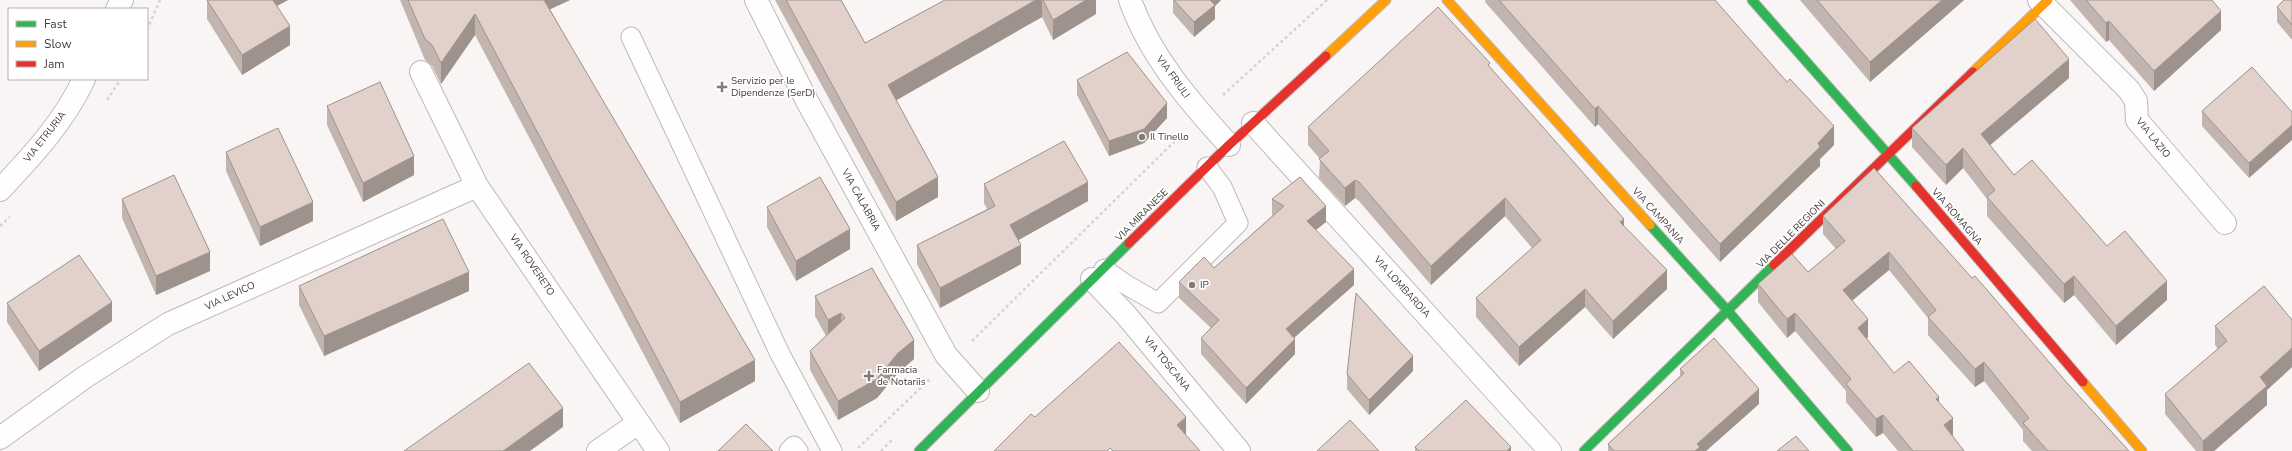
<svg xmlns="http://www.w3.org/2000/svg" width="2292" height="451" font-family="'Nunito Sans',sans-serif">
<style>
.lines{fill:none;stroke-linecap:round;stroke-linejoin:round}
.lane-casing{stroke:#c0b8b8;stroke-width:21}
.street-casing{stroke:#c0b8b8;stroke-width:24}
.fast-casing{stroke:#c0b8b8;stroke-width:11}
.slow-casing{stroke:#c0b8b8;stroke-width:11}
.jam-casing{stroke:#c0b8b8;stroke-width:11}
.path{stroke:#d6d3d3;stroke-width:2.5;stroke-dasharray:3 3;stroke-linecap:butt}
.lane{stroke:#fefefe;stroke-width:19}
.street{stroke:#fefefe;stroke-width:22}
.fast{stroke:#30b455;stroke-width:9}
.slow{stroke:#ff9f0a;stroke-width:9}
.jam{stroke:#e5322d;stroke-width:9}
.wall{fill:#c2b4ae}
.shaded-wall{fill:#9e928d}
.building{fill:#e1d1ca;stroke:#9e928d}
.poi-dot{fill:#857a7a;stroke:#fff;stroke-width:1.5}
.labels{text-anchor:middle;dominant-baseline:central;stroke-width:3.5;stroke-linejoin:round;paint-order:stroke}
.street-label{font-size:10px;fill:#473838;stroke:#fff}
.poi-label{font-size:10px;fill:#473838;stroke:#fff;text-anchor:start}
</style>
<rect width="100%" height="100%" fill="#f9f5f5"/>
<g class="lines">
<defs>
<path id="lane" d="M631,37l149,317 52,97
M1104,269l21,15 33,19 80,-80 -16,-36 -15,-20
M789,451l5,-5 4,5"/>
<path id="street" d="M756,0l51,101 139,254 32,36
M1130,0c20,56 59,101 99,145
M2039,0l90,90 7,11 1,19 88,103
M117,9l5,-9
M421,72l56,114 181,265
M1253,123l297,328
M0,190c32,-34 64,-68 84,-111
M1092,279l34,36 113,136
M0,438l85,-61 83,-53 309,-138
M598,451l40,-28"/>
<path id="fast" d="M1752,0l164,186
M1650,225l78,86 120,140
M919,451l210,-208
M1584,451l190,-186"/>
<path id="slow" d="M1447,0l203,225
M1326,56l60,-56
M1973,72l75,-72
M2083,382l59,69"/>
<path id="jam" d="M1916,186l167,196
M1129,243l100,-98 97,-89
M1774,265l199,-193"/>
</defs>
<use href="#lane" class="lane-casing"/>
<use href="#street" class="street-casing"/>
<use href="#fast" class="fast-casing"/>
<use href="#slow" class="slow-casing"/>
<use href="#jam" class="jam-casing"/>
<path class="path" d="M147,30l13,-30
M1223,95l104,-95
M107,100l14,-21
M0,226l10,-9
M972,341l210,-207
M858,448l73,-70
M881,451l12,-12"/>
<use href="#lane" class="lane"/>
<use href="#street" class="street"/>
<use href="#fast" class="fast"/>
<use href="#slow" class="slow"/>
<use href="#jam" class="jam"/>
</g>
<path class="wall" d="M207,0h81l-11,6 13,39 -48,30 -35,-56z
M400,0h170l-20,9 205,372 -75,42 -205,-388 -34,49 -9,-18 -7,-6z
M775,0h66l24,43 80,-43h151v14l-43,26 -11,-23 -146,83 42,97 -42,24z
M1173,0h48l-6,6v13l-21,18 -21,-24z
M1485,0h230l119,145 -14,14v7l-100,96 -122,-138 -3,3 -110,-125z
M1800,0h164l-94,82z
M2070,0h142l9,30 -67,61 -45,-51 -3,2z
M2292,0v40l-15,-18v-15z
M2252,67l-3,111 -47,-52v-15z
M1490,68l134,158 43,63 -54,50 -28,-32 -66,59 -43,-49v-19l56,-50 -27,-32 -74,69 -72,-84 -4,-3 -10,8 -26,-28 1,-19 -12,-14v-18z
M2069,78l-79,67 24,30 93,71 60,54 -51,45 -42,-50 -10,8 -77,-87v-17l-24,-31 -17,17 -34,-38v-19z
M1077,80l90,38 -23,25 -35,13 -32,-61z
M327,106l87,69 -51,27 -36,-77z
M226,152l87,69 -53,25 -34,-75z
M984,184l104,17 -70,39 3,24 -81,44 -23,-44v-19l70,-36 -3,-6z
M122,199l88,72 -54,24 -34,-77z
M1272,199l54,23 -11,8 39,55 -60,52 1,17 -49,50 -45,-50v-16l10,-10 -32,-30v-16l35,-14 59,-53h-1z
M767,207l83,42 -54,32 -29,-54z
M1823,216l149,62 96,106 61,67h-97l-9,-10v-11l-39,-49 -9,6 -47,-52v-17l-39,-48 -37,31 16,36 -1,2 27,34 45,30 14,33 11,15h-66l-15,-18 -7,4 -30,-35v-11l-51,-60 -8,7 -29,-36v-18l50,-12 28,-23 -13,-15z
M299,286l170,5 -145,65 -25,-51z
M815,296l99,63 -16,14 -21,25 -39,22 -28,-50v-19l16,-15 -11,-20z
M7,303l105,18 -73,50 -32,-49z
M2292,320v47l-25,23v15l-53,46h-18l-31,-37v-20l53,-45 -3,-4v-19z
M1680,369l79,35 -53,47h-98v-7l72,-68z
M1413,371l-44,44 -22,-26v-15z
M1415,447l96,4h-96z"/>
<path class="shaded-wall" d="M267,0h21l-21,11z
M540,0h30l-30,14z
M1036,0h6v17l-154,88v-20z
M1086,0h10v14l-43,26v-20z
M1208,0h13l-6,6v13l-21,18v-15z
M1942,0h22l-94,82v-20z
M2221,11v19l-67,61v-20z
M475,14v21l-34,49v-21z
M2109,21v19l-3,2v-19z
M290,26v19l-48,30v-20z
M2069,59v19l-88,75v-19z
M1167,103v15l-23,25 -35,13v-15z
M1598,106v18l-3,3v-18z
M2292,125v15l-43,38v-15z
M1834,126v19l-14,14v7l-100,96v-18z
M1963,148v20l-17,17v-20z
M414,156v19l-51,27v-19z
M938,177v20l-42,24v-19z
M1355,180v18l-10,8v-18z
M1088,182v19l-78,44v-20z
M1505,198v18l-74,69v-19z
M313,202v19l-53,25v-19z
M1326,206v16l-19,15v-16z
M1624,219v18l-4,-15z
M850,229v20l-54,32v-20z
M1021,245v19l-81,44v-20z
M210,252v19l-54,24v-19z
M1889,252v18l-46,38v-18z
M1354,269v16l-68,60v-16z
M1667,270v19l-54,50v-18z
M469,272v19l-145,65v-20z
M2074,276v19l-10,8v-19z
M2167,281v19l-51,45v-19z
M1585,289v18l-66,59v-19z
M112,302v19l-73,50v-20z
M841,313v19l-13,8v-20z
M1795,313v18l-8,7v-19z
M1868,319v18l-10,9v-18z
M1295,339v15l-49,50v-16z
M914,340v19l-16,14 -21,25 -39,22v-19z
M2292,348v19l-25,23v15l-53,46h-11v-10l57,-64z
M1413,356v15l-44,44v-15z
M755,360v21l-75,42v-21z
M1984,362v19l-9,6v-18z
M1759,389v15l-53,47h-11l2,-7z
M1939,397v19l-3,-17z
M563,408v19l-33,24h-27z
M1883,415v18l-7,4v-18z
M1186,417v18l-9,-10z
M1953,418v19l-9,-12z
M1511,447v4h-4z"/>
<path class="building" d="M207,0h66l17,26 -48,29z
M408,0h136l211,360 -75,42 -205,-388 -34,49 -9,-18 -7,-6z
M786,0h55l24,43 80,-43h91l-148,85 50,92 -42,25z
M1043,0h43l-33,20z
M1174,0h36l5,5 -21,17z
M1499,0h216l72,82 3,-3 44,47 -16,17 2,4 -100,97 -122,-138 -3,3z
M1817,0h125l-72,62z
M2086,0h126l9,11 -67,60 -45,-50 -3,2z
M2284,0h8v25l-15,-18z
M1438,7l52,56 -2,2 136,154 -4,3 47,48 -54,51 -28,-32 -66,58 -43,-49 65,-58 -36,-42 -74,68 -72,-84 -4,-2 -10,8 -26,-29 10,-8 -21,-24z
M2035,19l34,40 -88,75 33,41 18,-15 75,86 18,-15 42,50 -51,45 -42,-50 -10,8 -77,-87 8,-7 -32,-42 -17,17 -34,-37z
M1127,52l40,51 -23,26 -35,12 -32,-61z
M2252,67l40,45v13l-43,38 -47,-52z
M380,82l34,74 -51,27 -36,-77z
M278,128l35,74 -53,25 -34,-75z
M1064,141l24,41 -78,43 11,20 -81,43 -23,-43 78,-39 -11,-22z
M1874,168l98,110 3,-2 93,108 61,67h-81l-25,-28 6,-5 -45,-56 -9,7 -47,-52 8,-7 -47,-58 -46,38 25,29 -10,9 36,45 15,-12 30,36 -3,2 17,19 -9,7 20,26h-51l-30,-36 -7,4 -30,-35 5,-5 -56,-66 -8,6 -29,-35 34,-30 16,18 37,-31 -22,-25z
M174,175l36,77 -54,24 -34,-77z
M820,177l30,52 -54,32 -29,-54z
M1300,177l26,29 -19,15 47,48 -68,60 9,10 -49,49 -45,-50 18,-18 -40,-38 25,-25 10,11 70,-62 -12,-7z
M443,219l26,53 -145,64 -25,-50z
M79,255l33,47 -73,49 -32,-48z
M872,268l42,72 -16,13 -21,26 -39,22 -28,-50 35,-33 -4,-5 -13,7 -13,-24z
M2264,286l28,34v28l-32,29 7,9 -64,55 -38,-47 62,-53 -12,-15z
M1356,293l57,63 -44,44 -22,-26z
M1714,338l45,51 -62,55 3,3 -5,4h-81l-6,-7 76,-71 -4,-4z
M1119,342l67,75 -9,8 23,26h-87l-3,-3 -3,3h-113l37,-37 4,3z
M529,363l34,45 -60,43h-99z
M1466,400l45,47 -4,4h-88l-4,-4z
M1350,420l29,31h-62z
M746,424l27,27h-55z
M1796,436l13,15h-32z"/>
<g class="poi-dot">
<path d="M720 81h4v4h4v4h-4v4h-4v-4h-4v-4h4z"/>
<circle cx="1142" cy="137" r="4"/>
<circle cx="1192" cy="285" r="4"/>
<path d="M867 370h4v4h4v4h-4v4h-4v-4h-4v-4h4z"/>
</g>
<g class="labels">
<g class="street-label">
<text transform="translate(1173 77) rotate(54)">VIA FRIULI</text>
<text transform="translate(45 137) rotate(-52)">VIA ETRURIA</text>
<text transform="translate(2153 138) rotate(51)">VIA LAZIO</text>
<text transform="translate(861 200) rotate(61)">VIA CALABRIA</text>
<text transform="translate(1142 215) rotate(-45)">VIA MIRANESE</text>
<text transform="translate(1658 216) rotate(48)">VIA CAMPANIA</text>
<text transform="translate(1957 217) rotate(49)">VIA ROMAGNA</text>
<text transform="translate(1791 234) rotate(-45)">VIA DELLE REGIONI</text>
<text transform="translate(532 265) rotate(56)">VIA ROVERETO</text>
<text transform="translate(1402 287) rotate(48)">VIA LOMBARDIA</text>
<text transform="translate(230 296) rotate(-25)">VIA LEVICO</text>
<text transform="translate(1167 364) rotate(51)">VIA TOSCANA</text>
</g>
<g class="poi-label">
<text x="731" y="81">Servizio per le<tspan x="731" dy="12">Dipendenze (SerD)</tspan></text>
<text x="1150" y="137">Il Tinello</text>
<text x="1200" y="285">IP</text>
<text x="877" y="370">Farmacia<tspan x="877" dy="12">de Notariis</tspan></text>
</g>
</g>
<rect x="8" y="8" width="140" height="72" fill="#ffffff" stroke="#b5afaf"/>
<rect x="16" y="21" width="20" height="6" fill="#30b455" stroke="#b5afaf"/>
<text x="44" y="28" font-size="12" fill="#473838">Fast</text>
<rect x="16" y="41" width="20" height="6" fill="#ff9f0a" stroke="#b5afaf"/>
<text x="44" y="48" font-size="12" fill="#473838">Slow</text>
<rect x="16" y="61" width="20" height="6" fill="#e5322d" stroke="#b5afaf"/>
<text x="44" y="68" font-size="12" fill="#473838">Jam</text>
</svg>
